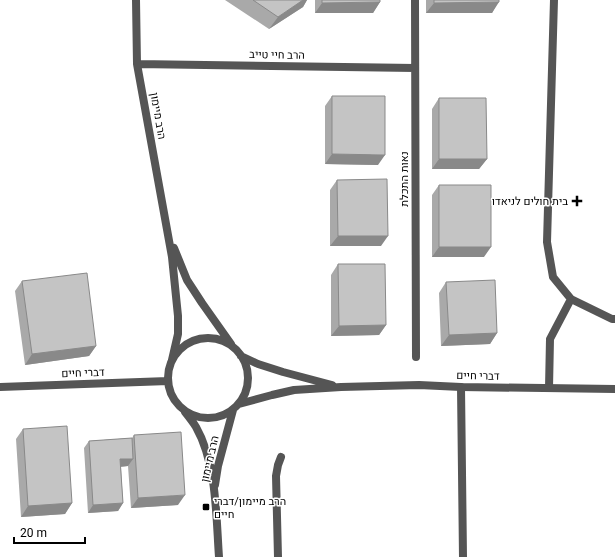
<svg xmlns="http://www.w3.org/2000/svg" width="615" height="557" font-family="Roboto,Heebo,sans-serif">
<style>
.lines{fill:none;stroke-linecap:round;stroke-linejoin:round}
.service{stroke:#555;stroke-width:8}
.minor{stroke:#555;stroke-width:8}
.wall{fill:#a9a9a9}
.shaded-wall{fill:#898989}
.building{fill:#c4c4c4;stroke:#898989}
.poi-dot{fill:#000;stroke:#fff;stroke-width:1.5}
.labels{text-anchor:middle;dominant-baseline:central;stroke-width:3;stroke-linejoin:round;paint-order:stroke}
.street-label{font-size:11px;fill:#000;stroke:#fff}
.poi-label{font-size:11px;fill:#000;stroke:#fff;text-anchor:end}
</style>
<rect width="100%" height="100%" fill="#fff"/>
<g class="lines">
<path class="service" d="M554,0l-7,242 6,35 18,22 41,20h3
M461,387l2,170
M549,388l1,-49 21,-40
M278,557l-2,-81 2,-11 3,-8"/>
<path class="minor" d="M136,0l1,64 35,193 6,59v18l-6,26
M415,0l1,357
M137,64l278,4
M174,248l13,32 15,23 29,41
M168 378a40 40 0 1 1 80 0a40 40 0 1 1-80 0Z
M241,356l17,8 25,8 49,13
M0,387l168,-6
M239,404l33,-9 22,-5 47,-3 78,-2 42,2 154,2
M185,412c4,5 8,10 11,15 21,37 20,89 23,130
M215,485l3,-19 15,-56"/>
</g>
<path class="wall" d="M225,0h82l-4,7 -34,22z
M315,0h65v2l-7,11h-58z
M426,0h73l-7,13h-66z
M332,96l46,69 -53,-1v-58z
M439,98l48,61 -8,10h-47v-60z
M337,180l44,66h-51v-56z
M439,185l45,72h-52v-62z
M338,264l48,61 -7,10 -48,1v-61z
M22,281l74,65 -7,10 -64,9 -10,-74z
M446,282l51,51 -7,11 -49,2 -2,-53z
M23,429l49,74 -7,11 -44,3 -5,-78z
M134,435l44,70 -47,3 -3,-42 -7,1 2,36 -5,8 -30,2 -4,-65 5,-7 43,-3z"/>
<path class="shaded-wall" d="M303,0h4l-4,7 -34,22 9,-12z
M380,2l-7,11h-58l7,-10z
M499,2l-7,11h-66l8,-10z
M332,154l53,1 -7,10 -53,-1z
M439,159h48l-8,10h-47z
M338,236h50l-7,10h-51z
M439,247h52l-7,10h-52z
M386,325l-7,10 -48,1 8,-10z
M497,333l-7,11 -49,2 8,-11z
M96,346l-7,10 -64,9 7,-11z
M120,459h13l-5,7 -13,1z
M185,495l-7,10 -47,3 7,-10z
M72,503l-7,11 -44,3 7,-11z
M123,503l-5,8 -30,2 5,-8z"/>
<path class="building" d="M253,0h50l-25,17z
M322,0h58v2l-58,1z
M434,0h65v2l-65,1z
M332,96h53v59l-53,-1z
M439,98h47l1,61h-48z
M387,179l1,57h-50l-1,-56z
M439,185h52v62h-52z
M338,264h47l1,61 -47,1z
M87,273l9,73 -64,8 -10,-73z
M495,280l2,53 -48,2 -3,-53z
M67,426l5,77 -44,3 -5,-77z
M181,432l4,63 -47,3 -4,-63z
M132,438l1,21h-13l3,44 -30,2 -4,-64z"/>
<g class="poi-dot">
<path d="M575 195h4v4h4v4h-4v4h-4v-4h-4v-4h4z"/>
<rect x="202" y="503" width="8" height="8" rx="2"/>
</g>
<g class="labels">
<g class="street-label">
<text transform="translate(277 55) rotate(1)">הרב חיי טייב</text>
<text transform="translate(158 116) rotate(80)">הרב מיימון</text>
<text transform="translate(404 179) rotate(-90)">נאות התכלת</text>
<text transform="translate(83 373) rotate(-2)">דברי חיים</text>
<text transform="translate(478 376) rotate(1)">דברי חיים</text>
<text transform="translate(210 459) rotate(-77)">הרב מיימון</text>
</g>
<g class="poi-label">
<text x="568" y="201">בית חולים לניאדו</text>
<text x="214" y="501" text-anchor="start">הרב מיימון/דברי<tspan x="214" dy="13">חיים</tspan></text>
</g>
</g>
<path d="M14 537v6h71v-6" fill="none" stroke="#000000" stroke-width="2"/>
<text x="20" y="537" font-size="12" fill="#000000" stroke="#ffffff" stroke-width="3" paint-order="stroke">20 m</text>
</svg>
